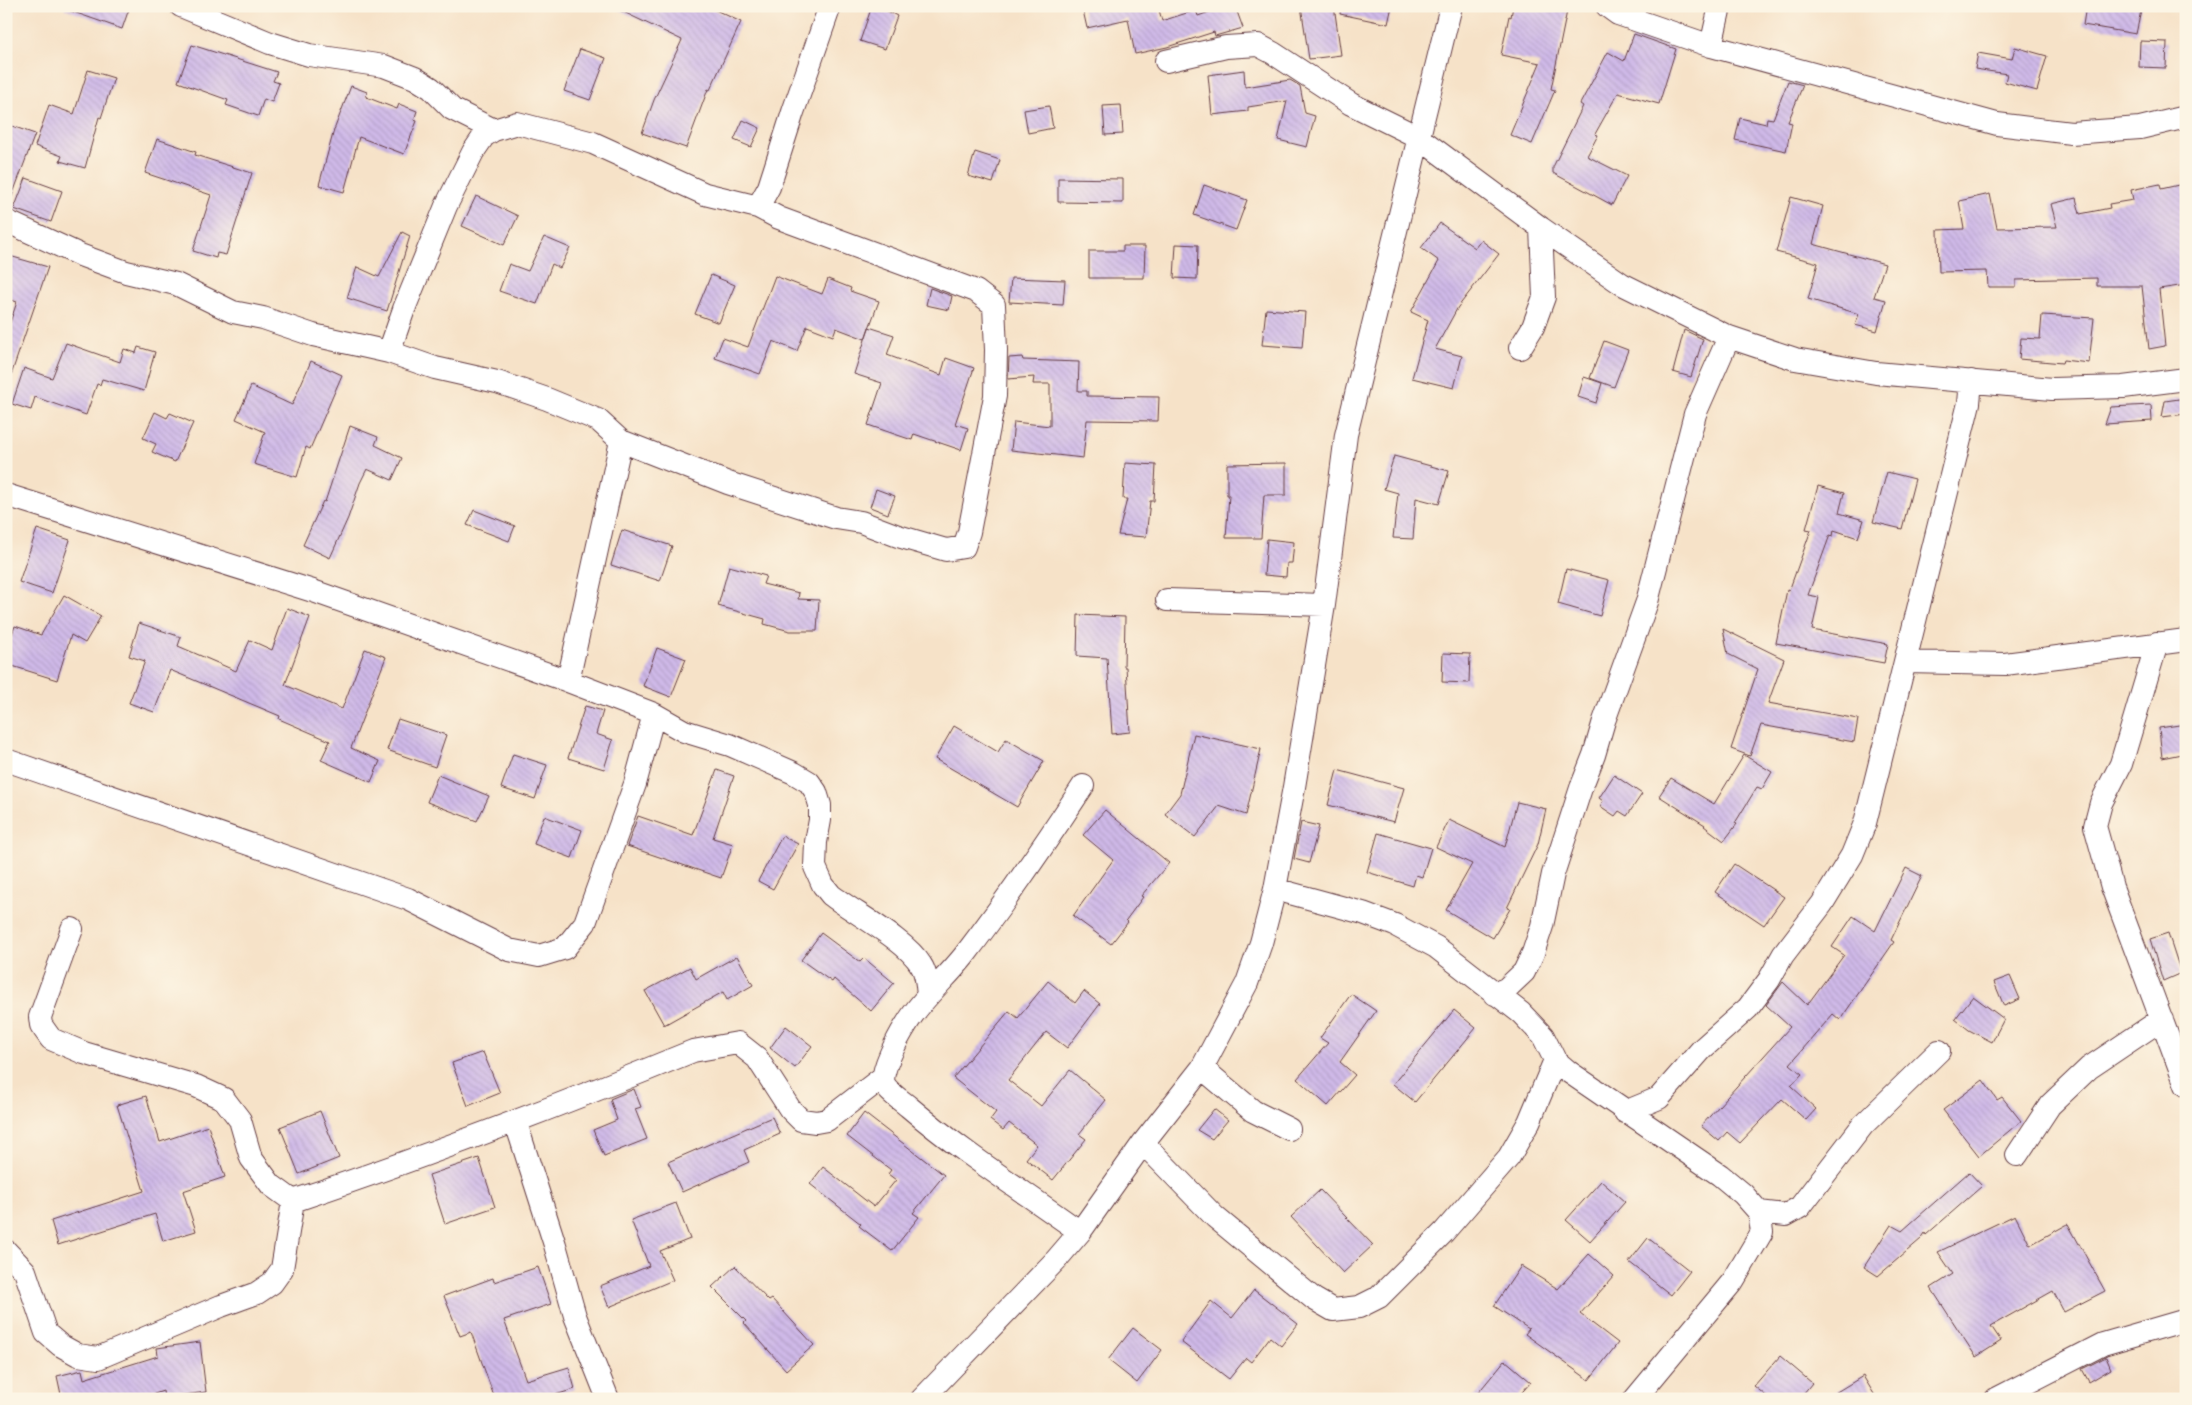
<svg xmlns="http://www.w3.org/2000/svg" width="2192" height="1405" font-family="Delius,sans-serif">
<style>
.building{fill:url(#building-back-hatch)}
.lines{fill:none;stroke-linecap:round;stroke-linejoin:round}
.minor-casing{stroke:#643c43;stroke-width:24}
.minor{stroke:#fff;stroke-width:22}
</style>
<defs>
<pattern id="building-back-hatch" width="6" height="6" patternUnits="userSpaceOnUse" patternTransform="scale(1.25)"><rect width="6" height="6" fill="#cfb9e8"/><path d="M-1 5l2 2M0 0l6 6M5-1l2 2" fill="none" stroke="#b39fc7"/></pattern>
</defs>
<rect width="100%" height="100%" fill="#fcf5e5"/>
<filter id="ink" filterUnits="userSpaceOnUse"><feTurbulence type="fractalNoise" baseFrequency=".02" numOctaves="2"/><feDisplacementMap in="SourceGraphic" scale="10" xChannelSelector="R" yChannelSelector="G"/><feConvolveMatrix kernelMatrix="1 2 1 2 8 2 1 2 1" color-interpolation-filters="sRGB"/></filter>
<filter id="wash" filterUnits="userSpaceOnUse"><feTurbulence type="fractalNoise" baseFrequency=".0096" numOctaves="4" result="noise"/><feDisplacementMap in="SourceGraphic" scale="20" xChannelSelector="R" yChannelSelector="G"/><feGaussianBlur stdDeviation="1.12" result="paint"/><feColorMatrix in="noise" values="0 0 0 0 0 0 0 0 0 0 0 0 0 0 0 0 0 1.4 0 .05"/><feComposite in="paint" operator="in"/></filter>
<g filter="url(#wash)">
<rect width="100%" height="100%" fill="#f6e2c8"/>
<g id="blocks">
<path class="building" d="M65,6h65l-8,23 -57,-20z
M611,6h96l34,16 -31,68 -2,-1 -22,59 -44,-15 12,-33 28,-60z
M872,6h6l19,10 -12,33 -25,-8z
M1082,6h76l4,15 34,-11 2,6 28,-10h9l8,22 -28,8 -1,-4 -47,15 -32,7 -7,-35 -41,9z
M1301,6h33l7,49 -32,4z
M1341,6h51l-4,18 -48,-10z
M1513,6h55l-17,83 4,1 -23,54 -22,-9 30,-72 -39,-8 8,-39 2,1z
M2086,6h56l-6,28 -53,-9z
M1634,34l42,15 -17,55 -41,-11 -23,41 3,1 -11,21 40,20 -15,29 -59,-32v-6l30,-61 -3,-2 28,-52 16,9z
M2140,41l27,1 -1,26 -27,-1z
M192,45l85,27 -4,9 6,2 -7,19 -8,-3 -6,17 -32,-11 2,-5 -50,-18z
M2015,47l32,9 -10,35 -32,-9 2,-8 -32,-5 3,-16 34,6z
M580,49l26,9 -16,42 -26,-9z
M88,70l26,8 -13,40 -2,-1 -14,51 -25,-7 2,-5 -27,-10 14,-41 25,9z
M1244,70l1,17 45,-7 10,6 5,27 10,3 -8,31 -29,-7 9,-39 -39,6v4l-36,4 -4,-40z
M1788,81l15,4 -15,37 4,1 -6,28 -51,-11 5,-22 26,6 1,-6 6,1z
M351,86l16,6 -1,5 31,12 2,-5 18,7 -3,9 3,1 -13,33 -45,-17 -15,55 -25,-7 15,-55z
M1121,105l2,29 -18,1 -2,-29z
M1049,106l4,22 -25,5 -4,-23z
M743,120l17,8 -9,19 -17,-7z
M6,124l29,10 -27,73h-2z
M157,139l39,13 -1,3 57,18 -26,82 -9,-2 -1,5 -23,-7 18,-56 -66,-22z
M975,152l25,8 -7,23 -25,-7z
M26,178l36,13 -11,31 -37,-13z
M1058,178l65,1v24l-65,-1z
M2160,184l1,5 22,-5 3,14v87l-27,4 6,57 -16,3 -7,-63h-45v-8l-81,2v7h-28l-1,-16 -48,1 -1,-42 26,-1 -5,-28 31,-7 7,34 60,-1 -6,-23 25,-6 4,16 30,-6 -1,-4 24,-4 -2,-10z
M1204,185l43,15 -11,30 -42,-15z
M476,196l42,20 -14,29 -42,-19z
M1791,197l32,9 -10,38 72,20 -11,33 12,3 -9,31 -22,-6 4,-11 -51,-15 10,-36 -42,-11z
M1440,223l35,25 6,-8 18,14 -41,53 -23,42 27,7 -8,32 -42,-10 16,-58 -17,-8 28,-51 -18,-13z
M402,232l8,4 -23,75 -40,-13 10,-31 22,10z
M544,237l26,11 -10,20 -8,-4 -15,40 -38,-13 10,-27 19,7z
M1176,244l22,1 -1,34 -23,-1z
M1123,246h22l-1,32h-55v-27h34z
M6,255l42,12 -39,114h-3v-47l11,-32 -11,-4z
M711,275l24,10 -16,38 -24,-9z
M775,276l47,18 6,-15 23,9 -1,3 29,10 -14,38 -29,-11 -3,8 -26,-10 -10,25 -24,-10 -13,33 -45,-16 8,-20 25,9z
M1011,278l54,2 -2,25 -54,-3z
M930,288l22,8 -3,14 -23,-5z
M1266,309l39,3 -3,36 -40,-3z
M2042,315l52,3 -5,45 -26,-3 -1,3 -43,-4 2,-21 19,1z
M869,327l25,8 -7,20 54,20 5,-17 28,10 -19,56 13,4 -7,22 -47,-16 -2,6 -44,-15 14,-42 -28,-9z
M1684,330l19,9 -12,38 -18,-5z
M1604,341l24,9 -14,37 -24,-9z
M66,343l54,19 4,-13 12,4 2,-6 17,5 -11,39 -42,-12 -2,6 -3,-1 -11,31 -51,-18 -4,13 -19,-6 12,-36 28,10z
M1022,357l1,3 56,2 -1,29h9v5l72,1 -1,24 -71,-1 -4,38 -72,-8 3,-28 36,4v-42h-17l1,-7 -26,2 1,-21z
M311,361l31,14 -32,74 -4,-2 -9,30 -43,-13 11,-32 -29,-13 15,-33 41,19z
M1584,377l18,6 -6,20 -18,-6z
M2186,398v16l-24,3 3,-16z
M2151,405l1,16 -47,3 6,-17z
M155,412l12,6 3,-5 23,10 -18,39 -23,-10 4,-8 -13,-6z
M350,426l28,11 -3,8 27,13 -10,22 -25,-11 -7,14 -12,35 -18,40 -27,-13 20,-44 2,1z
M1394,456l55,15 -10,33 -23,-6 -3,41 -20,-1 5,-45 -14,-4z
M1125,463l31,2 -2,36h-4l-4,36 -28,-2 9,-36h-4z
M1286,463v32h-22l-3,43h-35l3,-43h-2v-31z
M1887,472l28,7 -13,50 -29,-7z
M1818,486l26,7 -5,20 25,7 -6,18 -24,-8 -1,6 -3,-1 -22,60 11,2 -7,33 76,14 -4,19 -108,-20 11,-53 2,1 22,-61 -5,-1z
M876,489l19,7 -7,18 -18,-7z
M474,510l41,16 -6,15 -42,-16z
M37,529l33,11 -18,53 -33,-11z
M622,530l50,16 -12,35 -49,-16z
M1267,539l27,3 -2,21h-5l-1,14 -22,-2z
M729,566l37,10 -3,8 36,9 -1,6 21,1 -2,31h-27l-26,-7 1,-5 -47,-13z
M1566,569l43,11 -9,36 -42,-12z
M64,595l37,21 -16,27 -14,-8 -14,45 -51,-16v-14l9,-24 26,9z
M287,608l23,9 -25,68 57,24 23,-60 21,8 -35,91 29,13 -9,21 -50,-22 9,-19 -51,-22 1,-3 -110,-46 -16,42 -25,-9 16,-42 -16,-5 10,-33 42,14 -3,9 58,25 14,-31 22,10z
M1078,615l47,2 -1,50h2l4,65 -18,2 -5,-76 -30,-2z
M1723,629l61,30 -16,44 90,16 -4,23 -93,-17 -11,31 -19,-7 27,-80 -30,-15z
M657,648l29,11 -15,38 -28,-11z
M1443,653l27,1 -1,29 -27,-1z
M585,706l18,5 -7,23 17,6 -9,29 -36,-11z
M398,719l48,16 -11,32 -48,-17z
M2186,724v29l-24,5 -3,-30z
M954,726l44,26 8,-13 38,22 -27,46 -82,-48z
M1194,734l67,15 -15,66 -27,-9 -24,31 -30,-23 15,-20z
M513,754l34,11 -12,34 -34,-11z
M1744,755l28,17 -10,17 -5,-2 -22,36 2,1 -13,17 -20,-15 1,-1 -46,-29 12,-18 43,26z
M717,770l17,6 -21,62 20,6 -12,34 -94,-32 11,-30 55,19z
M1337,770l67,18 -10,34 -66,-17z
M438,775l51,21 -12,25 -50,-19z
M1614,775l28,19 -15,22 -8,-5 -4,5 -15,-10 3,-5 -4,-3z
M1517,802l29,7 -8,35 -31,64 3,1 -17,29 -47,-28 26,-46 -36,-17 13,-27 56,27z
M1105,810l64,53 -28,33 2,1 -17,23 2,2 -17,22 -38,-28 40,-56 -30,-25z
M544,816l38,14 -10,28 -38,-14z
M1301,822l18,4 -10,37 -15,-4z
M1378,833l53,15 -9,29 -6,-2 -3,11 -46,-14z
M782,836l16,8 -25,45 -15,-8z
M1734,864l50,33 -20,28 -49,-33z
M1906,868l16,8 -31,64 3,2 -54,78 -7,-6 -43,50 12,10 -11,12 25,23 -10,11 -24,-21 -42,44 -13,-11 -8,9 -18,-15 89,-99 -24,-22 17,-23 24,23 37,-50 -12,-8 21,-31 22,15z
M821,933l39,29 4,-4 30,25 -23,28 -37,-32 -2,3 -31,-22z
M2168,933l13,40 -18,8 -13,-42z
M737,956l16,29 -26,15 -4,-8 -59,33 -19,-34 45,-24 6,12z
M2010,976l10,23 -16,7 -10,-24z
M1048,981l27,22 9,-12 16,13 -33,44 -21,-16 -38,48 33,26 29,-36 36,30 -27,34 7,5 -33,41 -27,-21 11,-14 -28,-22 -6,7 -13,-10 6,-8 -43,-34 56,-67 9,7z
M1351,994l25,17 -36,51 15,13 -27,31 -31,-27 31,-36 -8,-5z
M1973,996l31,23 -12,23 -23,-12 -14,-11z
M1454,1010l22,18 -61,74 -22,-18z
M786,1026l26,20 -17,22 -25,-20z
M483,1052l17,41 -32,13 -16,-43z
M1983,1080l14,20 5,-3 19,24 -42,35 -36,-46z
M634,1089l7,18 -6,2 12,30 -43,17 -11,-26 24,-10 -7,-21z
M146,1096l14,46 48,-16 17,51 -42,14 13,40 -33,10 -8,-27 -97,31 -7,-24 93,-30 -27,-86z
M1214,1109l14,11 -16,19 -15,-9z
M320,1111l19,47 -40,16 -19,-47z
M864,1113l80,62 -31,38 6,4 -27,34 -33,-25 2,-2 -51,-40 13,-17 51,40 22,-27 -8,-6 3,-4 -44,-34z
M772,1117l8,17 -36,16 5,12 -67,30 -14,-30z
M479,1158l16,49 -50,17 -16,-49z
M1969,1172l13,14 -56,49 -1,-2 -4,6 -43,37 -14,-9 27,-42 11,6z
M1601,1181l24,21 -35,39 -24,-21z
M1320,1190l53,55 -30,28 -52,-56z
M676,1203l14,36 -30,12 13,29 -64,27 -9,-21 49,-20 -18,-46z
M2015,1215l15,30 38,-21 37,67 -41,21 -11,-21 -62,35 10,15 -25,16 -45,-69 22,-14 -15,-22z
M1648,1238l42,33 -19,24 -42,-33z
M1589,1254l25,22 -34,38 38,29 -29,37 -64,-46 4,-5 -35,-23 27,-40 37,23z
M735,1266l34,35 3,-2 42,46 -28,25 -42,-47 2,-2 -34,-34z
M538,1267l13,37 -47,16 22,60 43,-13 6,22 -33,10h-47l-24,-67 -11,4 -16,-40 49,-18 1,4z
M1254,1290l44,34 -17,22 -11,-9 -19,25 -5,-4 -17,21 -48,-37 30,-41 21,17z
M1133,1328l29,22 -25,33 -29,-23z
M200,1342l6,50 -42,6 -1,-7 -23,8h-78l-5,-23 25,-6 2,9 74,-23 -1,-8z
M1780,1356l32,27 -13,16h-29l-16,-13z
M2106,1357l5,12 -22,13 -7,-13z
M1505,1360l26,22 -15,17h-43z
M1863,1376l14,23h-52z"/>
</g>
</g>
<g filter="url(#ink)">
<use href="#blocks" fill-opacity="0" stroke="#643c43" stroke-width="1"/>
<g class="lines">
<defs>
<path id="minor" d="M181,6l89,37 39,12 75,11 31,12 16,10 21,21 42,21
M1607,6l11,8 93,32 286,78 74,9 69,-5 46,-11
M1711,46l9,-40
M1166,61l60,-14 32,-2 15,8 78,51 67,33 123,91 81,56 107,53 66,22 81,14 176,16 71,-2 63,-8
M758,207l11,-20 24,-75 37,-106
M6,221l74,34 46,17 50,12 57,28 30,6 50,17 76,17 46,16 62,14 50,17 51,21 23,21 -53,240
M1520,348l13,-21 11,-30 -3,-69
M389,352l15,-43 42,-103 27,-54 11,-16 10,-6 23,-7 76,20 112,51 53,13 21,11 197,73 18,14 2,45 -1,46 -26,136 -5,15 -18,3 -48,-14 -37,-14 -25,-4 -108,-35 -107,-42
M6,495l307,96 255,90 86,33 -19,70 -50,139 -20,25 -26,8 -30,-6 -101,-51 -402,-139
M1167,600l157,5
M2157,643l-36,121 -20,39 -6,23 17,61 74,198
M1905,662l100,2 181,-24
M654,714l30,17 46,14 64,28 15,9 7,10 4,13v15l-4,22 -1,25 8,18 8,10c25,19 75,45 90,70 6,9 6,21 7,31
M1275,889l88,24 32,12 41,22 85,66 22,23 12,24 14,12 151,103 23,19 16,18 3,20 -29,49 -98,118
M72,929l-32,88 1,8 10,14 33,14 112,33 28,13 16,21 11,38 20,27 22,16
M1495,994l12,-6 17,-16 9,-19 9,-27 11,-52 28,-86 13,-33 10,-34 43,-119 48,-188 34,-77
M1202,1068l51,43 36,18
M1625,1112l34,-14 43,-49 46,-41 21,-28 14,-25 39,-51 30,-49 13,-32 104,-420 2,-22
M516,1123l39,122 20,71 33,83
M1143,1143l72,74 99,82 19,11 26,-3 20,-10 65,-65 65,-75 20,-35 26,-62
M2017,1155l33,-50 39,-37 73,-49
M293,1201c135,-45 268,-96 400,-150l45,-8 19,15 33,51 11,11 15,2 11,-2 56,-43
M1759,1212l27,3 14,-8 63,-82 76,-74
M1080,1232c-57,-41 -117,-79 -171,-125 -7,-6 -20,-14 -25,-23 -5,-11 15,-48 22,-59 15,-26 39,-45 58,-69 42,-55 81,-112 119,-170
M6,1251l19,20 21,62 14,12 18,10 20,3 123,-52 36,-13 15,-10 10,-14 11,-68
M922,1399l134,-139 24,-28 63,-89 59,-75 45,-85 14,-40 14,-54 19,-102 30,-182 22,-170 105,-429
M1996,1399l107,-55 83,-24"/>
</defs>
<use href="#minor" class="minor-casing"/>
<use href="#minor" class="minor"/>
</g>
</g>
<rect width="2192" height="1405" fill="none" stroke="#fcf5e5" stroke-width="25"/>
</svg>
